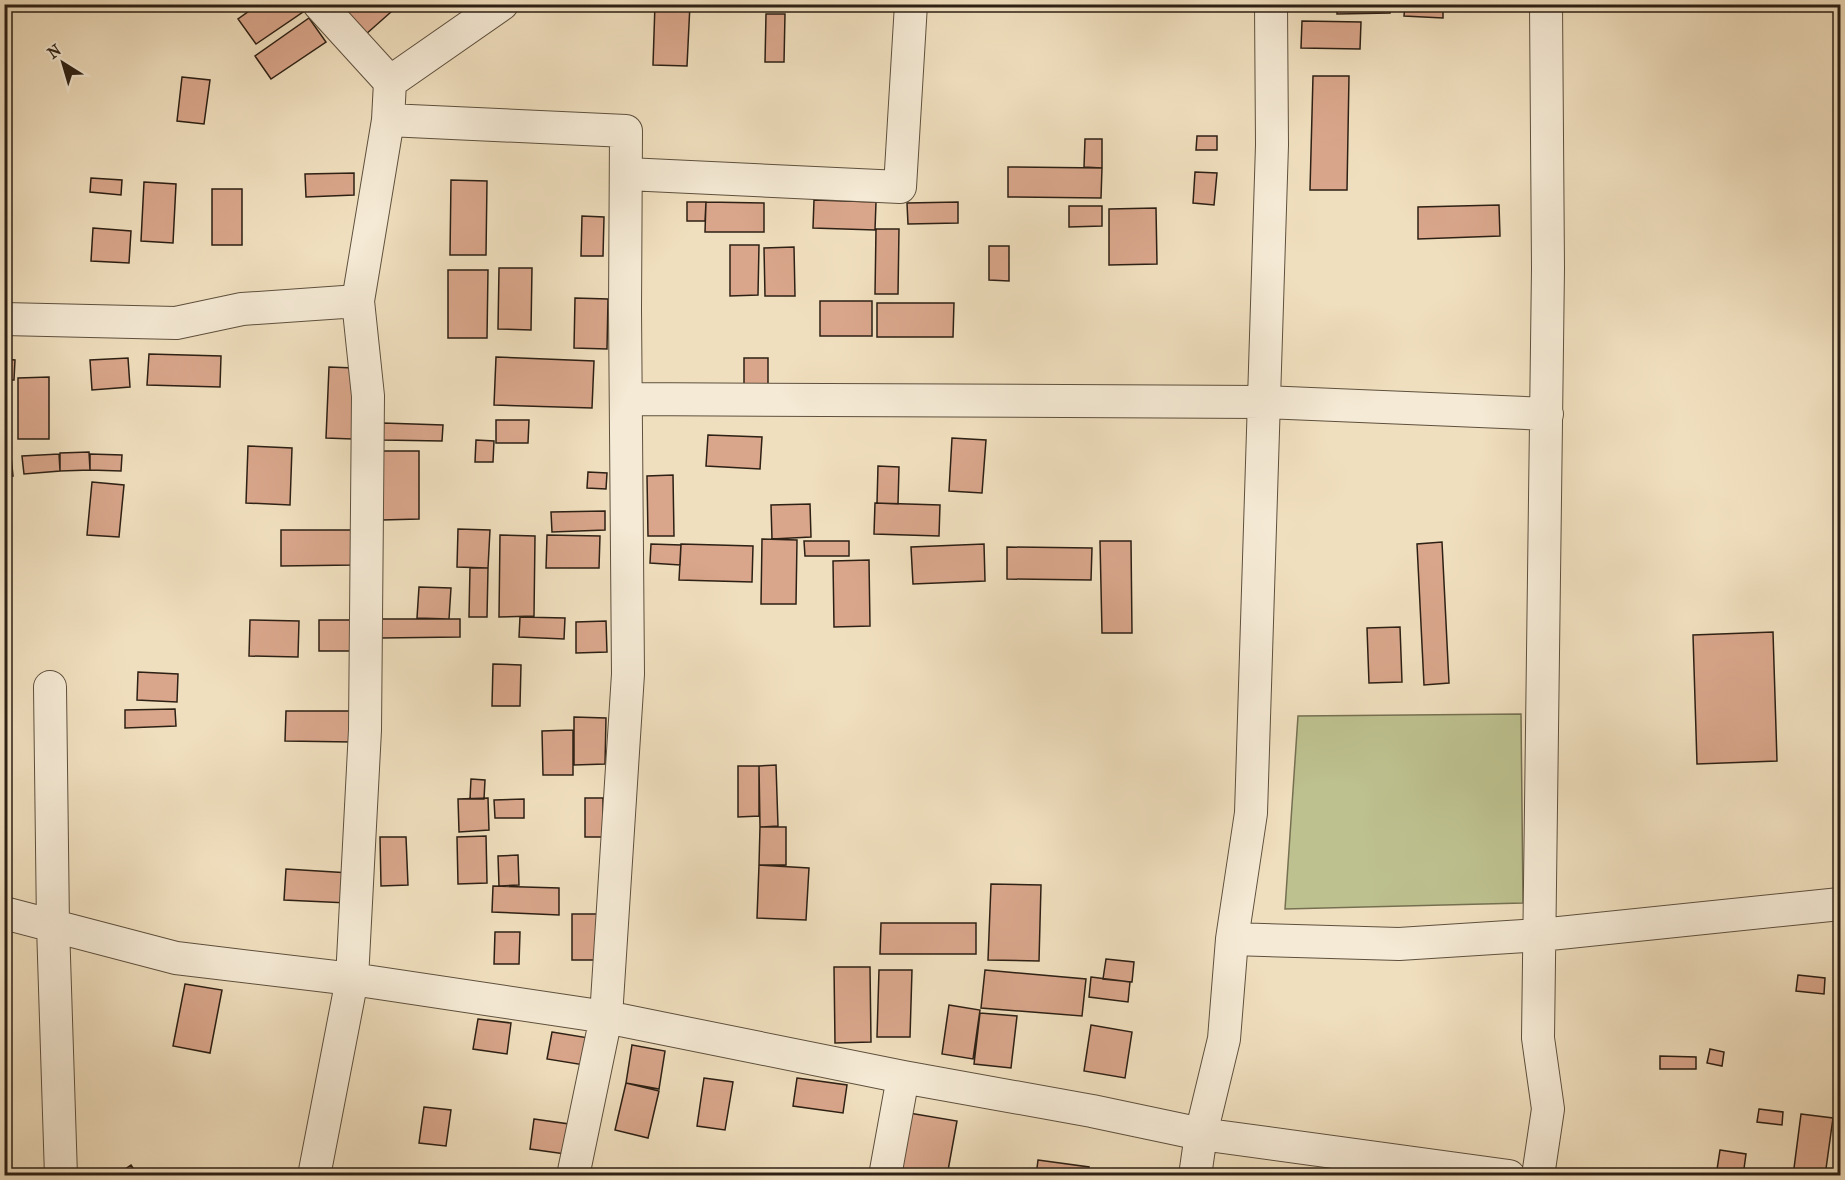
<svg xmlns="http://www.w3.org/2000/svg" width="1845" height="1180" font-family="'IM FELL French Canon',serif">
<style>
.green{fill:#bdc18f;stroke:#757052;stroke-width:1.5}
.building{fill:#d9a68b;stroke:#2d2014;stroke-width:1.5}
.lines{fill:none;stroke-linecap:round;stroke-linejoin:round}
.minor-casing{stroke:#5e503e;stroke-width:34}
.minor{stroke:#f5ead5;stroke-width:32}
</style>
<rect width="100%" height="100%" fill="#f0dfbe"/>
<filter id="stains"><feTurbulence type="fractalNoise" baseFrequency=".00333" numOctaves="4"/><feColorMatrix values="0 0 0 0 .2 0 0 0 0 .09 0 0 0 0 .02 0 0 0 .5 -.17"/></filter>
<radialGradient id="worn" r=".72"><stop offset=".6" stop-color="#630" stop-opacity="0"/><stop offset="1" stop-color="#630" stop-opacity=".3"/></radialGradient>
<path class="green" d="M1521,714l2,189 -238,6 13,-193z"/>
<path class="building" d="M259,4h39l5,8 -47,32 -18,-25z
M338,4h47l6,8 -26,23z
M655,4h35l-3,62 -34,-1z
M1337,4h53v9l-53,1z
M1405,4h38v14l-39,-2z
M766,14h19l-1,48h-19z
M309,18l17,24 -55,37 -16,-23z
M1302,21l59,1 -1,27 -59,-1z
M1313,76h36l-2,114h-37z
M182,77l28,3 -6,44 -27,-3z
M1197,136h20v14h-21z
M1085,139h17v29l-18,-1z
M1008,167l94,1 -1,30 -93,-1z
M1195,172l22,1 -3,32 -21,-2z
M354,173v22l-48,2 -1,-23z
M91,178l31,2 -1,15 -31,-3z
M451,180l36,1 -1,74h-36z
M144,182l32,2 -3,59 -32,-2z
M212,189h30v56h-30z
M814,200l62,2 -1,28 -62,-2z
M687,202h19l-1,19h-18z
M706,202l58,1v29h-59z
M958,202v21l-50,1 -1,-21z
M1499,205l1,31 -82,3v-32z
M1069,206h33v20l-33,1z
M1156,208l1,56 -48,1v-56z
M582,216l22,1 -1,39h-22z
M93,228l38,3 -2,32 -38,-2z
M876,229h23l-1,65h-23z
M730,245h29l-1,50 -28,1z
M989,246h20v35l-20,-1z
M794,247l1,49h-30l-1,-48z
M499,268h33l-1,62 -33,-1z
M448,270h40l-1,68h-39z
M575,298l33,1 -1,50 -33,-1z
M820,301h52v35h-52z
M877,303h77l-1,34h-76z
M149,354l72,2 -1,31 -73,-2z
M496,357l98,4 -2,47 -98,-3z
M128,358l2,29 -38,3 -2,-30z
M744,358h24v36h-24z
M4,359l11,1 -1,20h-10z
M329,367l25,1 -2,71 -26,-1z
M49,377v62h-31v-61z
M496,420h33l-1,23h-32z
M383,423l60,2 -1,16 -60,-1z
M708,435l54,2 -2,32 -54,-3z
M952,438l34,2 -4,53 -33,-2z
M476,440l18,1 -1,21h-18z
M248,446l44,2 -2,57 -44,-2z
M381,451h38v68l-37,1z
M89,452l1,18 -30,1v-18z
M59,454l1,17 -36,3 -2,-18z
M90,454l32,1 -1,16 -31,-1z
M4,456h7l2,20 -9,1z
M878,466l21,1 -1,37 -21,-1z
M588,472l19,1 -1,16 -19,-1z
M673,475l1,61h-26l-1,-60z
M92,482l32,3 -5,52 -32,-2z
M875,503l65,2 -1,31 -65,-2z
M810,504l1,33 -39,2 -1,-34z
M605,511v19l-53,2 -1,-20z
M458,529l32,1 -2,38 -31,-1z
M281,530h72v35l-72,1z
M500,535l35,1 -1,80 -35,1z
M547,535l53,1 -1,32h-53z
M762,539l35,1 -1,64h-35z
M804,541h45v15h-44z
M1100,541h31l1,92h-30z
M1442,542l7,141 -25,2 -7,-141z
M651,544l30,1 -1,20 -30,-2z
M681,544l72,2 -1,36 -73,-2z
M984,544l1,37 -72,3 -2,-37z
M1007,547l85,1 -1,32 -84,-1z
M869,560l1,66 -36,1 -1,-66z
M470,568h18l-1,49h-18z
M419,587l32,1 -2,31 -32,-1z
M520,617l45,1 -1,21 -45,-2z
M381,619h79v18l-79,1z
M250,620l49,1 -1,36 -49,-1z
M319,620h34v31h-34z
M606,621l1,31 -31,1v-31z
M1400,627l2,55 -33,1 -2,-55z
M1773,632l4,129 -80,3 -4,-129z
M493,664l28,1 -1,41h-28z
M138,672l40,2 -1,28 -40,-2z
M175,709l1,17 -51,2v-18z
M286,711h67l-1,31 -67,-1z
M574,717l32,1 -1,46 -31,1z
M573,730v45h-30l-1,-44z
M776,765l2,61 -18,1 -1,-61z
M738,766h21v50l-21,1z
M471,779l14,1 -1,19h-14z
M488,798l1,32 -30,2 -1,-33z
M585,798h18v39h-18z
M524,799v19h-29l-1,-18z
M760,827h26v38h-27z
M486,836l1,47 -29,1 -1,-47z
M380,837h26l2,48 -27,1z
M518,855l1,30 -20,1 -1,-30z
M759,865l50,3 -3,52 -49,-2z
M286,869l64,4 -2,30 -64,-3z
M991,884l50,1 -2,76 -51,-1z
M493,886l66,2v27l-67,-3z
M572,914h29v46h-29z
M881,923h95v31h-96z
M495,932h25l-1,32h-25z
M1106,959l28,3 -2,20 -29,-3z
M834,967h36l1,75 -36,1z
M879,970h33l-2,67h-33z
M985,970l101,9 -4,37 -101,-8z
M1798,975l27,3 -1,16 -28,-3z
M1091,977l39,5 -2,20 -39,-5z
M185,984l37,6 -12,63 -37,-7z
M949,1005l31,5 -7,49 -31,-5z
M980,1013l37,3 -6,52 -37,-4z
M478,1019l33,4 -4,31 -34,-5z
M1091,1025l41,7 -7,46 -41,-7z
M552,1032l37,6 -5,27 -37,-6z
M632,1045l33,6 -6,38 -33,-6z
M1710,1049l14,3 -2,14 -15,-3z
M1660,1056l36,1v12h-36z
M704,1078l29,4 -8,48 -28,-4z
M797,1078l50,7 -4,28 -50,-7z
M626,1083l33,8 -11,47 -33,-8z
M424,1107l27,3 -5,36 -27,-3z
M1759,1109l24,3 -1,13 -25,-3z
M909,1113l48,8 -10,55h-49z
M1801,1114l32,4 -8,58h-32z
M534,1119l35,5 -4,30 -35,-5z
M1720,1150l26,4 -3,22h-27z
M1038,1160l51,7 -2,9h-51z
M131,1165l7,11h-23z"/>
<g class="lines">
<defs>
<path id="minor" d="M390,82l112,-78
M388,120l238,11 -1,179 3,364 -22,343 -33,159
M627,174l273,13 11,-183
M4,319l172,4 66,-14 116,-8
M626,399l638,3 283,12
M50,687l3,239 8,250
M4,913l172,45 176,21 254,38 297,60 189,34 109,23 308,42
M1232,939l167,5 141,-9 300,-31
M314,1176l38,-197 13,-249 3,-334 -10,-95 30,-181 2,-38 -71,-78
M885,1176l18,-99
M1195,1176l6,-42 23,-95 8,-100 19,-126 21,-668 -1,-141
M1538,1176l10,-67 -10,-71 10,-770 -2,-264"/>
</defs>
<use href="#minor" class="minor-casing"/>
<use href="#minor" class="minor"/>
</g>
<rect width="1845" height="1180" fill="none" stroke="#f0dfbe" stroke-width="24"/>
<rect x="6" y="6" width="1833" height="1168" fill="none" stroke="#2d2014" stroke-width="3"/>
<rect x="12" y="12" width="1821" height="1156" fill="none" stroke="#2d2014" stroke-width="1.5"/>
<g transform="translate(63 63) rotate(323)" stroke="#f5ead5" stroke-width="4.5" paint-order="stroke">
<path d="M0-4.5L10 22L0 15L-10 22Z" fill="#2d2014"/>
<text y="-9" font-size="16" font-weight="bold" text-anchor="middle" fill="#2d2014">N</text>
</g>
<rect width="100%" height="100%" filter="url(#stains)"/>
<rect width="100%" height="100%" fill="url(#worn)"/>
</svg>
